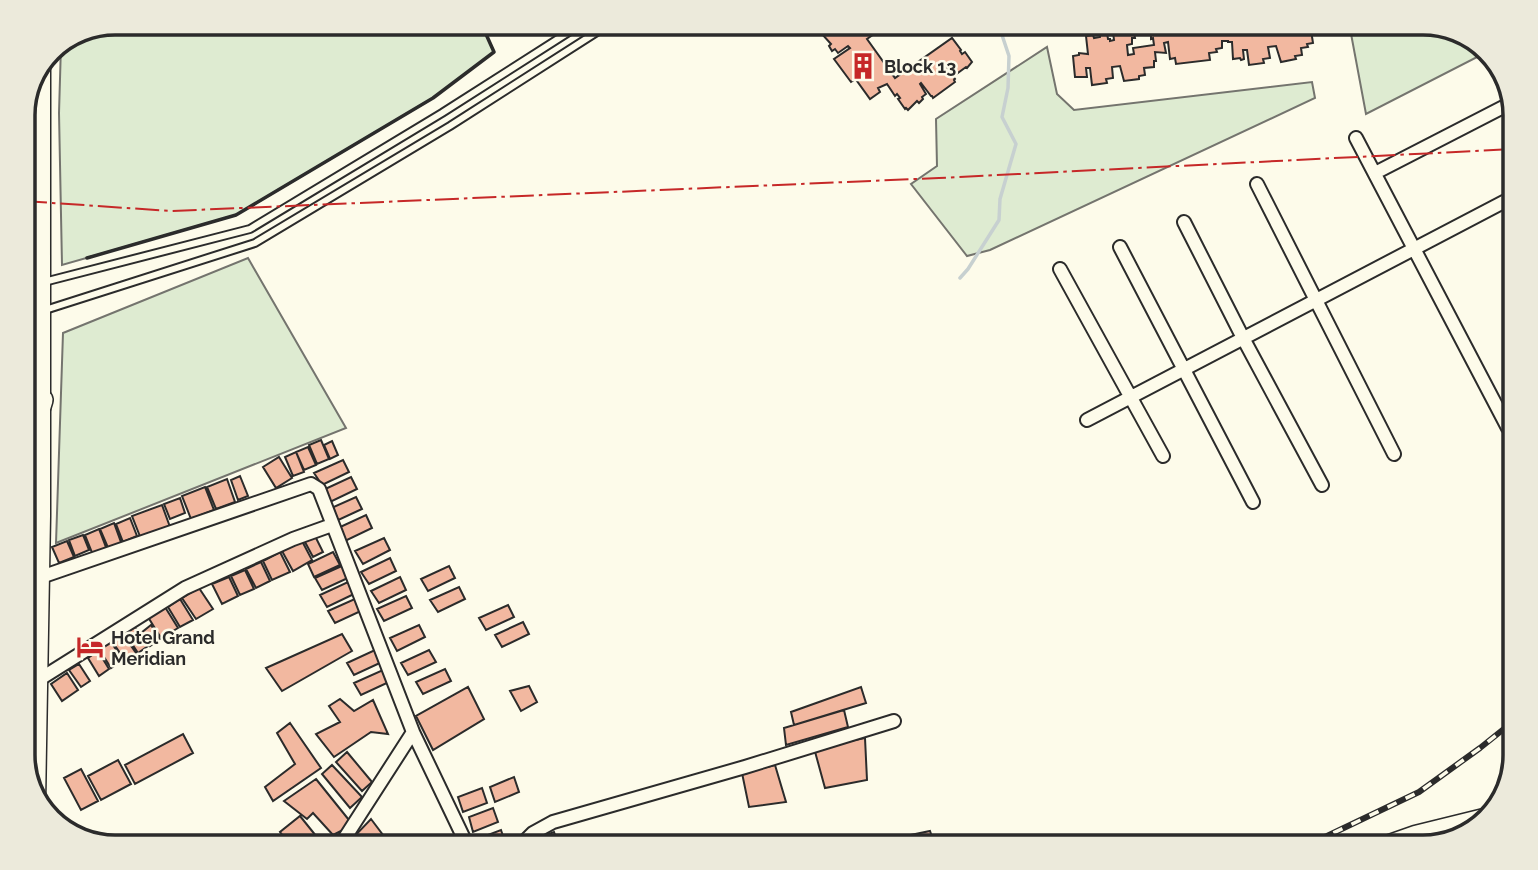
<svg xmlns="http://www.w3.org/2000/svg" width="1538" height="870" font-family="Raleway,sans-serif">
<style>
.green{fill:#deebd1;stroke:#74746e;stroke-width:2}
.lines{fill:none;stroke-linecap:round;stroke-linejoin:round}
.stream{stroke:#c7d0d0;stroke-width:3.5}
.building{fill:#f2b8a0;stroke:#2b2b2b;stroke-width:2}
.lane-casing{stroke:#2b2b2b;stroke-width:10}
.street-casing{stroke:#2b2b2b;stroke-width:16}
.secondary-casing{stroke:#2b2b2b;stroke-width:19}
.highway-casing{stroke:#2b2b2b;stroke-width:24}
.lane{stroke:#fdfbea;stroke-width:6}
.street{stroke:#fdfbea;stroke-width:12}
.secondary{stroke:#fdfbea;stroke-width:16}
.highway{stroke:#fdfbea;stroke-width:21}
.rail-casing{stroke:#2b2b2b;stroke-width:6}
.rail{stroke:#fdfbea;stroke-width:3.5;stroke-dasharray:10;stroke-linecap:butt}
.wall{stroke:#2b2b2b;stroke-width:3.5}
.power{stroke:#c62828;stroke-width:2;stroke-dasharray:24 5 3.5 5;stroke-linecap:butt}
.labels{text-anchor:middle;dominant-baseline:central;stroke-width:5;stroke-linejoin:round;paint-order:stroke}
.poi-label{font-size:18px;font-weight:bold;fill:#2b2b2b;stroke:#fdfbea;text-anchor:start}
.rim{fill:none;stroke:#2b2b2b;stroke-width:3.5}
</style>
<rect width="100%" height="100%" fill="#fdfbea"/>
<path class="green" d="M115,23h366l13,29 -61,46 -197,117 -174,50 -3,-152 2,-68z
M1349,23h74l46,12 18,17 -121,62z
M1047,47l10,47 17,16 238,-28 3,16 -325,152 -23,6 -56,-72 26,-18 -1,-47z
M248,258l98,170 -290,115 7,-210z"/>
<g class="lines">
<path class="stream" d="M960,278l8,-9 31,-49 1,-21 16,-55 -14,-27 6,-29 1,-32 -11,-33"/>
</g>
<path class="building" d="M836,23h54l-23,16 28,39 57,-40 9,12 -1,1 2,3 3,-2 7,10 -5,6 -1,-1 -11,8 -7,-10 -2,1 9,13 -1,1 1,2 -22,16 -1,-2h-1l-10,-13 -1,1 6,10 -4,3 1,2 -4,4 -2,-2 -9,9 -2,-2 -1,1 -7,-10 2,-1 -3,-4 -2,2 -8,-12 -9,4 2,4 -10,7 -13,-18 11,-7 -2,-2 -15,10 -17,-23 16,-11 -2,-2 -10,7 -3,-4 -3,2 -3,-5 2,-2 -10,-11z
M1165,23h41v5l5,-1 -1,-4h22l1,11 5,1 6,-1 -2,-11h47v1l-5,1 1,10 10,-1 -1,-8 16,-2 3,19 -6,1 1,3 -7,1 1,7 -7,1 1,3 -15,3 -5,-16 -8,1 2,11 -7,1 1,4 -15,2 -2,-15h-4l1,9 -3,1 -1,-2 -7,1 -1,-17h-4v-1h-6v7l-6,1 1,3 -8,1 1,7 -34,4 -1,-6 -5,1 -2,-17 -4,1 2,10 -11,-1 1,9h-2v6l-10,1 1,7 -6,1v3l-15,2 -4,-15 -8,1 1,11 -7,1 1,4 -15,2 -2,-17h-4l1,9h-12l-2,-21 6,-1v-2l9,1 -2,-18 7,-1 1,3 6,-1v-3l7,-1 1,6h2v2l4,-1 -1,-8 6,-1v-4l7,-1v2l7,-1 2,11h-3v6l-5,1 1,10 6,-1 -1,-6 21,-3 -1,-7 -2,1v-4h2l-1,-7 13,-1z
M321,440l8,19 -12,5 -8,-19z
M332,441l6,14 -8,4 -6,-14z
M308,447l8,18 -12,5 -8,-18z
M296,452l8,20 -11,4 -8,-19z
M279,457l13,21 -16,10 -13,-21z
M343,460l6,12 -27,13 -8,-12z
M240,476l8,20 -10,4 -7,-20z
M351,477l6,12 -27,13 -7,-12z
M227,479l8,23 -19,7 -9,-22z
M205,487l9,23 -23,9 -9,-23z
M356,497l6,12 -28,13 -7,-12z
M180,498l5,15 -15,6 -6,-15z
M162,505l8,22 -29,12 -9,-23z
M366,515l6,13 -27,13 -7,-13z
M130,518l7,18 -14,6 -7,-18z
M114,523l8,22 -13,5 -9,-21z
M99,529l8,21 -14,5 -8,-20z
M83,535l6,15 -14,6 -6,-16z
M315,536l8,16 -10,5 -8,-15z
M384,538l6,12 -27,14 -8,-13z
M67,541l7,16 -15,6 -7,-16z
M302,541l10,19 -19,11 -11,-20z
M280,552l10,20 -18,8 -9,-19z
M333,552l7,13 -26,12 -6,-13z
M390,558l6,13 -27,13 -8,-12z
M261,562l9,19 -14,7 -10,-19z
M344,565l6,12 -28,13 -7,-12z
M449,566l6,12 -27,13 -7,-12z
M245,570l9,19 -14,6 -9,-19z
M229,577l9,19 -16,8 -10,-20z
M400,577l6,13 -27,13 -8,-12z
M348,582l6,12 -27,13 -7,-12z
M459,587l6,12 -27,13 -8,-12z
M199,588l14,21 -17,10 -14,-21z
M406,596l6,12 -28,13 -7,-12z
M357,598l6,12 -28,13 -7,-12z
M180,599l13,21 -13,7 -12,-20z
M508,605l6,12 -28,13 -7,-12z
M165,607l13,21 -17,10 -13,-21z
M523,622l6,12 -27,13 -7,-12z
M151,625l9,14 -10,7 -9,-13z
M419,625l6,12 -28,14 -7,-13z
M134,626l14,20 -10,7 -13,-20z
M122,633l14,20 -11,7 -14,-20z
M342,634l10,17 -70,40 -16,-23z
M111,642l12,18 -12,8 -12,-19z
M375,650l7,12 -28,13 -7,-12z
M429,650l7,12 -28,13 -7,-12z
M98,651l11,18 -10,7 -11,-18z
M79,664l11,17 -9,6 -12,-17z
M445,669l6,12 -28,13 -7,-12z
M383,670l6,12 -28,13 -7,-12z
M67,673l11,17 -16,11 -11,-17z
M529,686l8,16 -16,9 -11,-20z
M468,687l16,32 -51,31 -17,-34z
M861,687l5,16 -72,22 -3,-13z
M340,699l14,12 19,-11 15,34 -17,-2 -37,25 -18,-23 24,-12 -11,-16z
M844,710l4,17 -62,18 -2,-17z
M290,723l31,45 -48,33 -8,-14 30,-23 -18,-31z
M183,734l10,19 -58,31 -10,-19z
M865,738l2,42 -42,8 -11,-40z
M347,752l25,30 -10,9 -26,-29z
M118,760l13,24 -30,16 -13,-24z
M332,765l30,32 -12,11 -28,-34z
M775,765l11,37 -37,5 -7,-34z
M81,769l17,32 -17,9 -17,-32z
M514,777l5,15 -24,10 -5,-15z
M316,779l37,46 -20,10 -20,-22 -6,6 -23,-18z
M482,788l5,15 -24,9 -5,-15z
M493,808l5,14 -25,10 -4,-15z
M300,816l25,31h-54l13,-10 -4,-5z
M371,819l18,24 -4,4h-36l-2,-3z
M501,830l5,15 -6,2h-20l-3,-8z
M930,831l5,14 -6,2 -71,-1z
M554,832l5,14 -27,1 -2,-6z"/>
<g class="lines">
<defs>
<path id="lane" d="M44,282l206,-53 192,-116 141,-90
M42,311l213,-68 195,-117 161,-103"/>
<path id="street" d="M1356,138l152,290
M1375,173l138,-71
M1257,184l137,270
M1184,222l59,116 79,147
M1120,247l133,255
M1060,269l103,187
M1087,420l428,-224
M41,577l270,-93 8,5 94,243 -74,115
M40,679l145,-91 108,-49 39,-14
M413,732l55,115
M519,847l14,-14 20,-11 192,-55 149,-46"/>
<path id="secondary" d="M37,803l5,-287v-448
M1378,847l37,-13 73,-18"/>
<path id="highway" d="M23,462l19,-62"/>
</defs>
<use href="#lane" class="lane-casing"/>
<use href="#street" class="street-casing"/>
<use href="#secondary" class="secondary-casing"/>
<use href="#highway" class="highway-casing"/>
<use href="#lane" class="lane"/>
<use href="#street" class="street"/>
<use href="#secondary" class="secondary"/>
<use href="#highway" class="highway"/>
<defs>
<path id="rail" d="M1296,847l31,-11 92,-44 61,-44 35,-28"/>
</defs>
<use href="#rail" class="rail-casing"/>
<use href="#rail" class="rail"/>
<path class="wall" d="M87,258l149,-43 197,-117 61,-46 -13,-29"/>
<path class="power" d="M23,201l149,10 767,-33 576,-29"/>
</g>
<defs>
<symbol id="building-bare" viewBox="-9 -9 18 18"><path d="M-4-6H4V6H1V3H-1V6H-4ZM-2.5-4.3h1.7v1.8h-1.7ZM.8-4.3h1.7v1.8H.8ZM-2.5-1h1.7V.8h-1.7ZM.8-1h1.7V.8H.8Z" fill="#c62828" stroke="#fdfbea" stroke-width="2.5" paint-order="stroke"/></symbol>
<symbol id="hotel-bare" viewBox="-9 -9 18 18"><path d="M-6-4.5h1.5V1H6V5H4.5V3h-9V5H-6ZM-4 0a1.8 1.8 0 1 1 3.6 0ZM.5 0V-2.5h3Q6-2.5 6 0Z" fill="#c62828" stroke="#fdfbea" stroke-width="2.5" paint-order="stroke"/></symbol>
</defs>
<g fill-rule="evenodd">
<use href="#building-bare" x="844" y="47" width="38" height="38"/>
<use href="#hotel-bare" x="71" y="628" width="38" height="38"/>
</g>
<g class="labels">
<g class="poi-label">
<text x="884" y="66">Block 13</text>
<text x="111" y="637">Hotel Grand<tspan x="111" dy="21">Meridian</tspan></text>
</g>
</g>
<path d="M0 0H1538V870H0ZM115 35H1423A80 80 0 0 1 1503 115V755A80 80 0 0 1 1423 835H115A80 80 0 0 1 35 755V115A80 80 0 0 1 115 35Z" fill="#eceadb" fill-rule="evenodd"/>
<path class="rim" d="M115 35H1423A80 80 0 0 1 1503 115V755A80 80 0 0 1 1423 835H115A80 80 0 0 1 35 755V115A80 80 0 0 1 115 35Z"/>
</svg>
